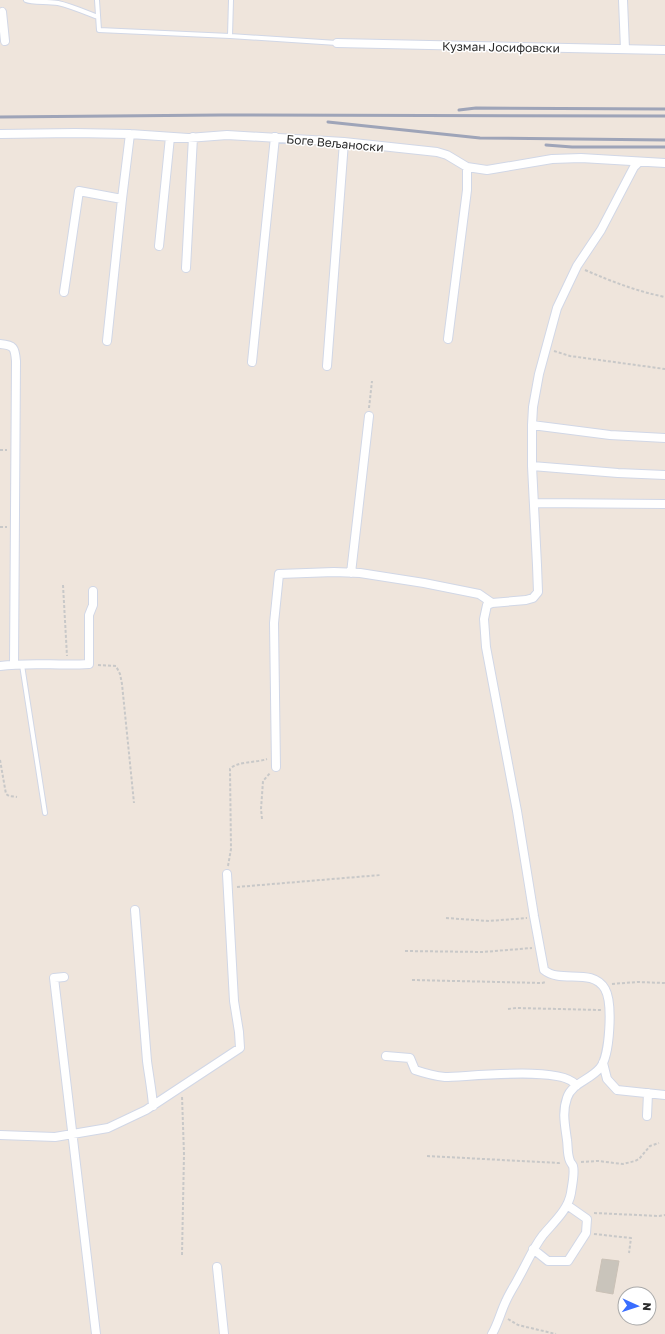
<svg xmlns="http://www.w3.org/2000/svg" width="665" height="1334" font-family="'Golos Text',sans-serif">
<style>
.building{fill:#c9c4bb;stroke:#cac1b6}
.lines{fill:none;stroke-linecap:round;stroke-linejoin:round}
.lane-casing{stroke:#d1d7e6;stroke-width:6}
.street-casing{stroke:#d1d7e6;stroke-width:10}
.path{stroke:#c8c8c8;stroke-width:2;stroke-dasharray:3 2;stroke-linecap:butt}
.lane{stroke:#fff;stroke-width:4}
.street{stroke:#fff;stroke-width:8}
.rail{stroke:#9ea4b8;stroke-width:3}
.labels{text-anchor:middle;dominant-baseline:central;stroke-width:3;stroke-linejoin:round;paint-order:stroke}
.street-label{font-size:12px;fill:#2b2b2b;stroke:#fff}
</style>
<rect width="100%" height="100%" fill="#efe5dc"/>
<path class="building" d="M602,1259l17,2 -6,33 -17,-3z"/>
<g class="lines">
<defs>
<path id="lane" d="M26,0c6,3 23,1 32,3 13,3 27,9 40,14
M97,0l2,30 131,6 107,7
M230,36l1,-36
M22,665l23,148"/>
<path id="street" d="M623,0l2,49
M0,13l2,-1 3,29
M337,43l328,7
M0,134l75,-1 55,1 58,4 39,-3 117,7 93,10 10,3 20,12 20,3 65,-11 29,-1 84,5
M159,246l11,-109
M186,268l7,-131
M64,292l15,-101 43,8
M448,339l19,-149v-23
M107,341l15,-142 8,-65
M0,344c14,1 15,4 16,17l-2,303
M252,362l23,-225
M327,366l17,-224
M532,425l78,10 55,3
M532,466l86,7 47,2
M534,503l131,1
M351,573l18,-157
M0,666c29,-4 59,0 89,-2v-49l4,-10v-14
M276,767l-2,-144 5,-49 55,-2 26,1 64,10 55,11 13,9
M135,910l12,151c2,15 5,30 6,45
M64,977l-10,1 42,356
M386,1056l24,2 5,12c9,3 20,6 30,7 21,0 122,-12 131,9
M603,1063l4,16 10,11 48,5
M647,1116l1,-23
M0,1135l55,2 53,-9 38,-18 94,-62 -1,-16 -5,-31 -7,-127
M533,1249l15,12h20l18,-28 1,-14 -20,-14
M217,1267l7,67
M492,1334c6,-10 9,-23 14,-33 4,-9 9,-16 13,-24 8,-14 14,-29 24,-42 11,-13 25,-25 28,-42 1,-8 4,-20 2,-27 -1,-2 -3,-4 -3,-5 -3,-7 -2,-15 -3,-21 -2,-15 -5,-28 0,-42 5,-15 23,-18 33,-30 10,-12 13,-65 5,-79 -13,-22 -44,-5 -61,-19l-10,-54 -17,-105 -31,-164 -2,-28 3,-14 5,-2 34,-3 7,-2 5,-6 -1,-27 -5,-99v-41l1,-18 6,-33 18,-66 20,-42 24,-36 33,-63 5,-5"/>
</defs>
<use href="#lane" class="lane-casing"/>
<use href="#street" class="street-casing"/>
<path class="path" d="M585,270c28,12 51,21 80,27
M554,351l16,5 95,13
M369,408l3,-27
M0,450h7
M0,527h7
M63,585l4,71
M98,665l18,1 4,8 2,10 12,119
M0,760l6,34 3,2 8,1
M262,819l-1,-10 2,-28 7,-8
M228,866l3,-17 -1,-80c7,-8 26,-6 37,-10
M237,887l144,-12
M446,918l43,3 38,-3
M405,951l78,1 49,-4
M412,980l130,3 4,-1
M612,984l25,-2 28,1
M508,1009l8,-1 85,2
M427,1156l132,7 2,-1
M581,1162l17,-1 25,3 12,-3 4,-2 11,-13 9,-3
M594,1213l65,3 6,-1
M594,1234l37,4 -2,15
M182,1255l2,-101 -2,-58
M508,1319l10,6 38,9"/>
<use href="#lane" class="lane"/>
<use href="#street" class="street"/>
<path class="rail" d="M459,110l17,-2 189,1
M0,117l221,-2 444,1
M328,122l152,16 185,2
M546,145l26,2h93"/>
</g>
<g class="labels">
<g class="street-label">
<text transform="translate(501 47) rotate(1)">Кузман Јосифовски</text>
<text transform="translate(335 143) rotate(5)">Боге Вељаноски</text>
</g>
</g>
<g transform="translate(637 1306) rotate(93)"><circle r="19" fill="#ffffff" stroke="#aaaaaa"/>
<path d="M0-3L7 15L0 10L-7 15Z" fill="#396dff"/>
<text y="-6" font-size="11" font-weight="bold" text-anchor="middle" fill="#2b2b2b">N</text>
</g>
</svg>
